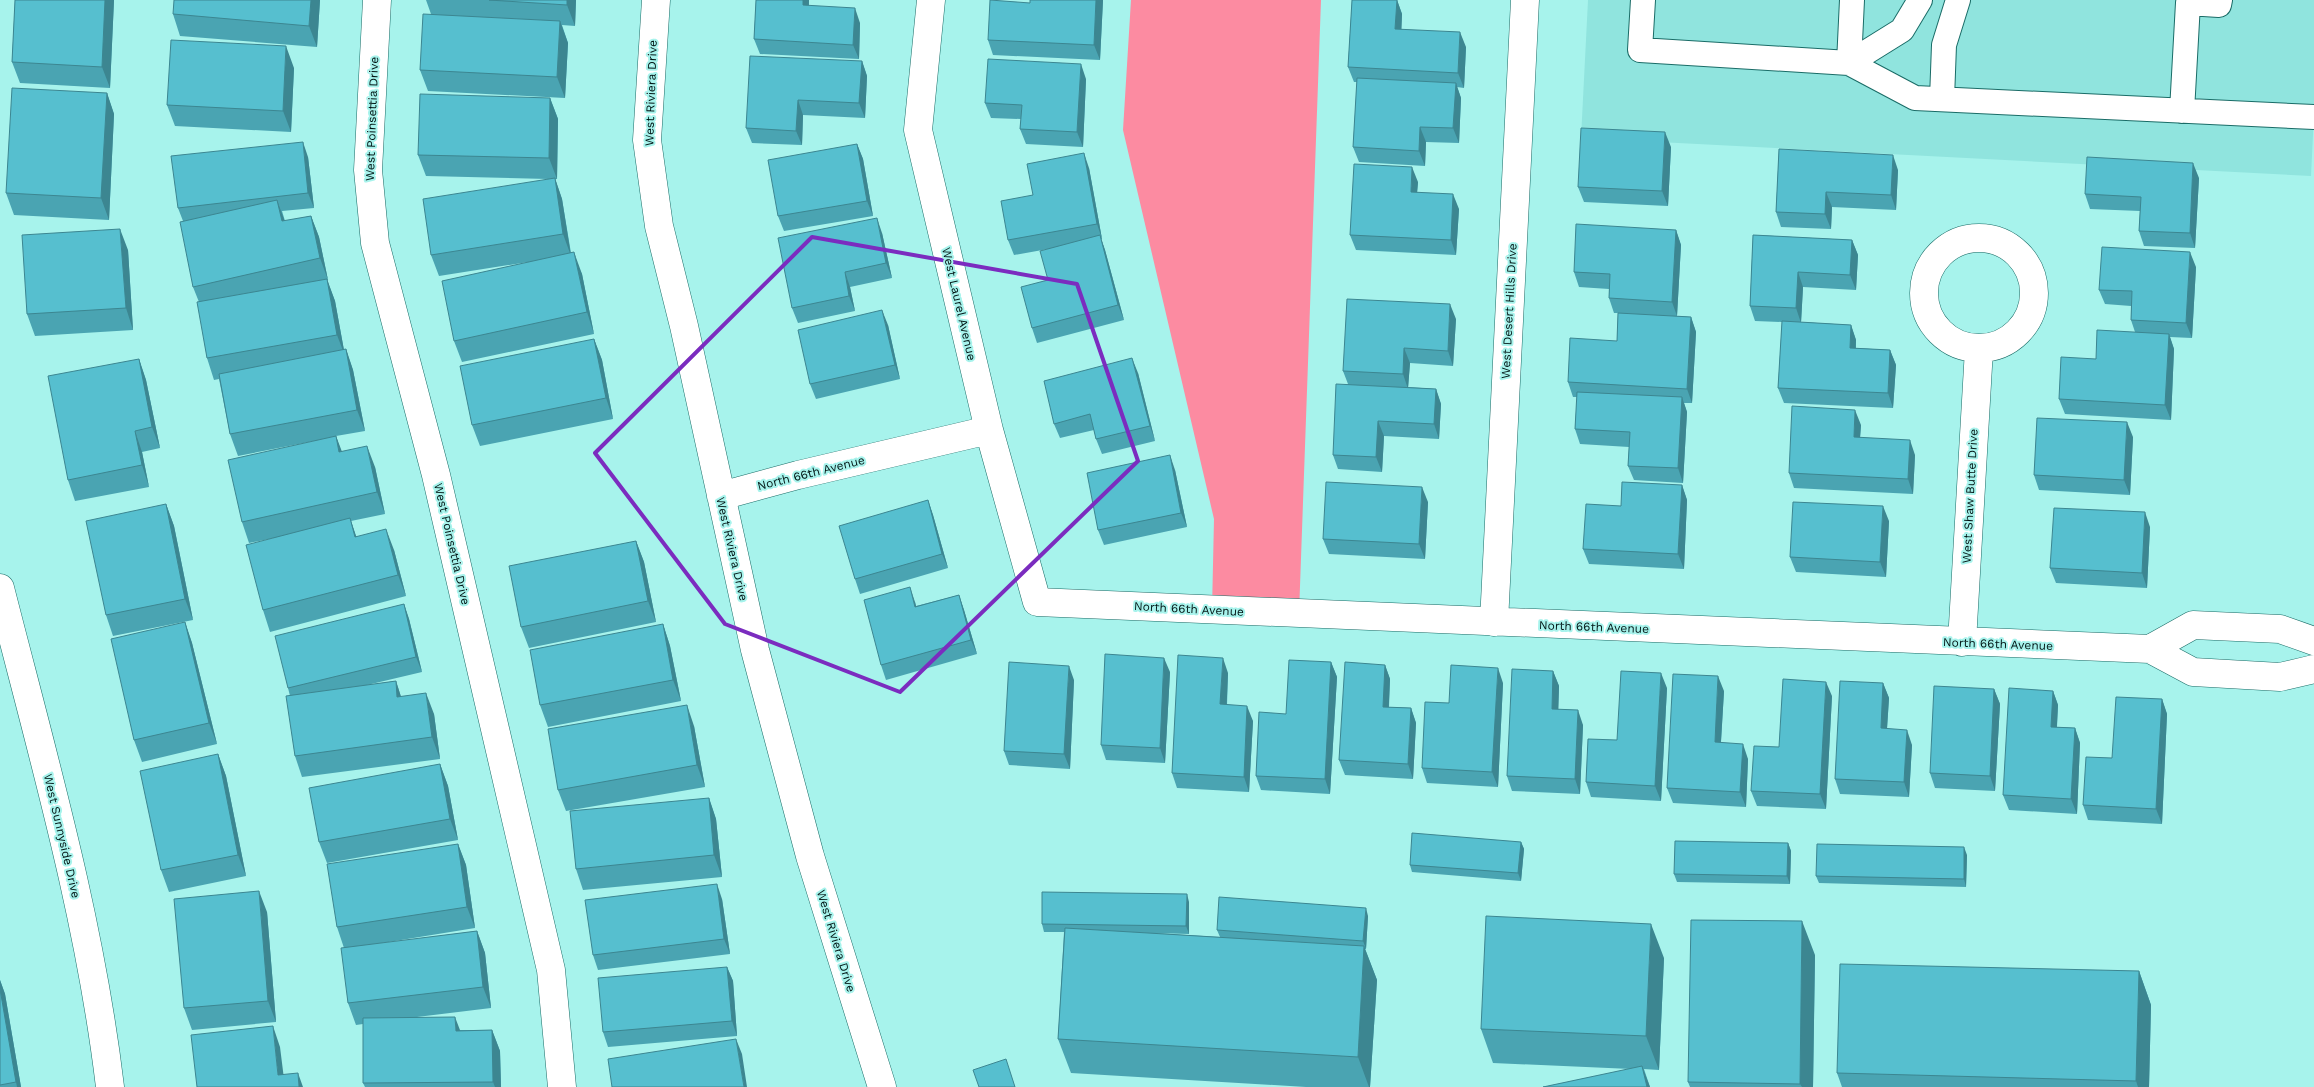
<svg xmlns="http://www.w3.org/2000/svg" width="2314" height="1087" font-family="'Work Sans',sans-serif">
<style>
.built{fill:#90e4de}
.green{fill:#fc8ba1}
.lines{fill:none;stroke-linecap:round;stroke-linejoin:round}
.lane-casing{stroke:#1a6c67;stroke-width:26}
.street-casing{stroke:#1a6c67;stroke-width:29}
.lane{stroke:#fff;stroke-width:24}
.street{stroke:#fff;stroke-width:28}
.wall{fill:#4aa4b2}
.shaded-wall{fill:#3c8691}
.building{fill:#56bfcf;stroke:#3c8691}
.marked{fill:none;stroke:#7b2cbf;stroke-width:4;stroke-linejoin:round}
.labels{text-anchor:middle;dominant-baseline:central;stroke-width:4;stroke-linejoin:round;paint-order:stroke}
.street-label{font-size:12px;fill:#001413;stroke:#a7f3ec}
</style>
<rect width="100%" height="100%" fill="#a7f3ec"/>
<path class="built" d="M1588,0h726v114l-3,62 -730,-38z"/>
<path class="green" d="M1131,0h190l-22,614 -87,-4 2,-91 -91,-389z"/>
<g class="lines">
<defs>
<path id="lane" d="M1643,0l-3,50 209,13 66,35 399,19
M1849,63l53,-33 18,-30
M1849,63l3,-63
M1942,99l2,-54 14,-45
M2182,111l6,-108 31,2 1,-5"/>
<path id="street" d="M377,0l-9,170 7,73 61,232 115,495 11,117
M656,0l-9,140 12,86 25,100 71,324 55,206 72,231
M931,0l-13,130 71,300 48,172 1113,47 43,23 87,5 34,-8
M1924 293a55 55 0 1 1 110 0a55 55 0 1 1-110 0Z
M721,496l77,-21 191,-45
M0,588c42,165 90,330 110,499
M1494,622l31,-622
M1962,642l17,-293
M2150,649l43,-24 87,4 34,12"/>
</defs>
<use href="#lane" class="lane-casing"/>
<use href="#street" class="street-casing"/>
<use href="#lane" class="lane"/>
<use href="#street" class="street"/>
</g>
<path class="wall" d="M15,0h99l-4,88 -90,-5 -8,-21z
M320,0l-3,47 -137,-11 -7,-22z
M426,0h150l-1,26 -13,-1 6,18 -3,55 -137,-7 -8,-21 11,-56z
M756,0h53v6l51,17 -1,36 -99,-5 -6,-15z
M1103,0l-3,60 -107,-5 -5,-15 42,-37z
M1352,0h45l5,14 -1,15 65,18 -2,41 -7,-1 4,11 -2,45 -33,-1 -1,24 -66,-4 -6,-15 4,-65h-3l-6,-15z
M862,61l5,15 -2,42 -62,-3 -1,30 -50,-2 -6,-15z
M294,68l-3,64 -116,-6 -8,-21z
M1086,79l-3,68 -57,-3 -6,-15 1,-10 -30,-1 -6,-15z
M107,93l7,21 -5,106 -95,-5 -8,-22z
M550,98l8,21 -1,60h-2l7,20 9,54 11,21 12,60 -132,28 -8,-21 74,-79 -89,14 -8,-21 117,-76 -122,-3 -8,-21z
M857,144l6,15 10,57 -89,15 -6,-15z
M1671,147l-3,59 -84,-4 -6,-15z
M1779,149l119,21 -2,40 -64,-3 -1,22 -50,-2 -5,-15z
M308,157l6,51 -32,3 3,10 26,-5 8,21 9,43h-1l8,21 9,49 2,-1 7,21 12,61 -29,5 5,15 34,16 10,47 -34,7 5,15 38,14 12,46 -136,36 -7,-22 11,-72 -25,5 -7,-21 72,-81 -76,15 -8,-22 -11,-55 -5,1 -7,-22 -8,-56 -6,-15 -10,-66 -5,-13z
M1089,168l13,71h-1l4,11 19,70 -87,23 -5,-15 16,-48v-31l-34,6 -6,-15 25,-45z
M2199,178l-4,70 -51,-2 -5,-15 1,-20 -50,-2 -5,-15z
M1418,182l-1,10 42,17 -3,46 -100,-5 -6,-15z
M1676,230l5,15 -4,71 14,1 5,15 -4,71h-8l3,9 -4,71 -49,-3 -6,-14 1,-19 -49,-3 -5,-15 2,-32h-4l-5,-15 49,-41 1,-28h-4l-5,-15v-9l-30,-2 -5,-15z
M882,233l10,45 -42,9 5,24 -57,12 -6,-15z
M1753,235l99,5 6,15 -2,35 -53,-3 -2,35 50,3 5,15v8l34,2 6,15 -3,43 -109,-5 -6,-15 4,-66 -27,-1 -5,-15z
M128,250l5,80 -98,6 -8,-22z
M2196,267l-4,71 -22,-1 4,12 -3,71 -106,-6 -6,-15 37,-40 39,-27 -4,-12v-14l-26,-2 -6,-14z
M1456,319l-3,47 -43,-3 -2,24 28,2 5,15 -2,35 -55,-3 -2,36 -44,-3 -5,-14 15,-71 -5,-13z
M888,325l12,54 -84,20 -6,-15z
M594,339l8,21 11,59 -133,27 -8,-21z
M139,359l7,21 14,68 -18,4 7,35 -74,14 -7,-21z
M1138,373l17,68 -53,13 -6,-15 -2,-9 -34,8 -6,-14z
M1861,425l-1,12 55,18 -2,39 -119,-6 -5,-15z
M2133,437l-3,58 -91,-5 -5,-15z
M1175,470l12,57 -83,18 -6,-15z
M1682,485l5,15 -3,69 -95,-5 -6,-15 38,-43z
M928,500l5,15 15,53 -88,26 -5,-15z
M1428,502l-3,57 -96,-5 -6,-15z
M166,504l8,22 19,94 -80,16 -7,-21z
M1889,521l-3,56 -90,-5 -6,-15z
M2150,527l-3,61 -91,-5 -6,-15z
M636,541l8,21 12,60 -127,26 -8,-21z
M959,595l5,15 13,44 -91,26 -5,-15 34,-63 1,4z
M404,604l5,15 13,53 -55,13 29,-4 5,16 33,17 6,45 -138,18 -7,-21 -5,-60 -2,-8z
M185,622l7,21 25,101 -75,18 -8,-22z
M663,624l7,22 11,55 -133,26 -8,-22z
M1331,662l6,15 -7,117 -69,-4 -5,-14 30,-62z
M1385,665l5,14 -1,28 22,1 5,15 -3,56 -68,-4 -6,-15z
M1553,671l6,15 -1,23 25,16 -3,69 -68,-3 -5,-15z
M1170,672l-5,91 -59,-3 -5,-15z
M1228,673l-1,32 26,16 -4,71 -72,-4 -5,-15z
M1074,680l-4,89 -61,-4 -5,-14z
M1503,683l-5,104 -71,-4 -5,-15 27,-65z
M1883,683l6,15 -2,31 25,16 -3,52 -69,-3 -5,-15z
M1667,688l-6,113 -70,-4 -5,-15 31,-42z
M1994,689l6,15 -5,87 -60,-3 -5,-15z
M1724,691l-3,51 27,17 -2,48 -73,-4 -6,-15z
M2053,691l5,14 -1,22 18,1 5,15 -3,71 -68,-4 -6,-15z
M1832,696l-6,113 -69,-3 -6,-15 28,-44z
M2162,699l5,15 -5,110 -74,-4 -5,-15 29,-47z
M694,726l11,61 -139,24 -8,-21z
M218,754l8,22 20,100 -77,16 -8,-22z
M440,764l8,22 10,54 -131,23 -8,-21z
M709,798l7,21 6,58 -139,13 -7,-21z
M1521,842l3,7 -3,32 -109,-9 -2,-7z
M1788,843l3,8 -1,33 -113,-2 -3,-8z
M458,844l8,21 9,63 -111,18 113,-15 8,22 6,55 -74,9 43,13h32l8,21 1,36h-136l-2,-4v-59l-7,1 -8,-22 -4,-55 -7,-21z
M1967,855l-1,32 -147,-4 -3,-7z
M722,899l8,55 -132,16 -5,-15z
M1189,902v32l-35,-1 66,4 -3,-7 151,-14 -2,33h-1l12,31 -7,107h-64l-235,-14 -13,-34 6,-107h-20l-2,-8z
M267,912l9,110 -84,8 -8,-22z
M1815,955l-2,132h-123l-2,-5z
M1664,958l-5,112 -15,-1 6,18h-107l88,-18 -138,-6 -12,-34z
M727,967l6,14 4,55 -129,11 -5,-15z
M2139,971l12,34 -2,82h-307l-5,-14z
M0,980l5,14 16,93h-21z"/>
<path class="shaded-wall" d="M105,0h9l-4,88 -8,-21z
M311,0h9l-3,47 -8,-21z
M567,0h9l-1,26 -8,-21z
M803,0h6l-1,20 -5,-15z
M1096,0h7l-3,60 -6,-15z
M1397,0l5,14 -1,30 -6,-15z
M855,8l5,15 -1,36 -6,-14z
M560,21l8,22 -3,55 -8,-21z
M1460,32l6,15 -2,41 -6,-15z
M286,46l8,22 -3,64 -8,-21z
M862,61l5,15 -2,42 -6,-15z
M1081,64l5,15 -3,68 -6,-15z
M1456,83l5,15 -2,45 -6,-15z
M107,93l7,21 -5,106 -8,-22z
M550,98l8,21 -1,60 -8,-21z
M798,100l5,15 -1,30 -6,-14z
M1420,127l6,15 -1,24 -6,-15z
M1665,132l6,15 -3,59 -6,-15z
M303,142l5,15 6,51 -6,-15z
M857,144l6,15 10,57 -6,-15z
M1084,153l5,15 13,71 -5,-15z
M1893,155l5,15 -2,40 -5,-15z
M2193,163l6,15 -4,70 -5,-15z
M1412,167l6,15 -2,24 -5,-14z
M555,178l7,21 9,57 -8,-22z
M1826,192l6,15 -1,22 -6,-15z
M1453,194l6,15 -3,46 -5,-15z
M277,200l8,22 -3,-1z
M311,216l8,21 9,43 -8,-22z
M877,218l5,15 10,45 -6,-15z
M120,229l8,21 5,80 -7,-22z
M1676,230l5,15 -4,71 -5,-14z
M1100,235l5,15 19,70 -6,-15z
M1852,240l6,15 -2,35 -6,-15z
M574,252l8,22 12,60 -7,-22z
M2190,252l6,15 -4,71 -6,-15z
M845,272l5,15 5,24 -6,-15z
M1798,272l5,15 -2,36 -5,-15z
M327,279l8,22 10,55 -8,-21z
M1450,304l6,15 -3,47 -5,-15z
M882,310l6,15 12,54 -5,-14z
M1691,317l5,15 -4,71 -5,-14z
M1851,325l5,15 -1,22 -5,-14z
M2169,334l5,15 -3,71 -6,-15z
M594,339l8,21 11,59 -7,-21z
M1404,348l6,15 -2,26 -5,-15z
M346,349l7,21 12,61 -8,-21z
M1890,350l6,15 -3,43 -5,-15z
M1132,358l6,15 17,68 -5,-15z
M139,359l7,21 14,68 -8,-21z
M1436,389l5,15 -2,35 -5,-15z
M1682,397l5,15 -4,71 -5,-15z
M1855,410l6,15 -2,27 -5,-15z
M1378,421l6,15 -2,36 -6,-15z
M2127,422l6,15 -3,58 -6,-15z
M135,431l7,21 7,35 -7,-22z
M336,436l8,21 -5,-5z
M1910,440l5,15 -2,39 -5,-15z
M367,446l8,21 10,47 -8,-22z
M1170,455l5,15 12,57 -6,-14z
M1682,485l5,15 -3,69 -6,-15z
M1422,487l6,15 -3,57 -6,-15z
M928,500l5,15 15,53 -6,-14z
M166,504l8,22 19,94 -8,-21z
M1883,506l6,15 -3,56 -6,-15z
M2145,512l5,15 -3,61 -5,-15z
M350,518l7,21 -2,-2z
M386,529l8,21 12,46 -8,-21z
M636,541l8,21 12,60 -8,-21z
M910,587l5,15 5,20 -5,-15z
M959,595l5,15 13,44 -6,-14z
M404,604l5,15 13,53 -6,-15z
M185,622l7,21 25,101 -8,-21z
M663,624l7,22 11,55 -8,-21z
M1164,658l6,14 -5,91 -5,-15z
M1223,658l5,15 -2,46 -6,-15z
M1331,662l6,15 -7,117 -5,-15z
M1385,665l5,14 -2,43 -5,-15z
M1069,666l5,14 -4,89 -6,-15z
M1498,668l5,15 -5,104 -6,-15z
M1553,671l6,15 -1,38 -6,-15z
M1661,673l6,15 -6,113 -6,-15z
M1718,676l6,15 -4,66 -5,-15z
M396,681l7,22 -6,-6z
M1826,682l6,14 -6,113 -6,-15z
M1883,683l6,15 -3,45 -5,-15z
M1994,689l6,15 -5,87 -5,-15z
M2053,691l5,14 -2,36 -5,-14z
M426,693l8,21 6,45 -8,-22z
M2162,699l5,15 -5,110 -6,-15z
M687,705l7,21 11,61 -8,-22z
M1247,706l6,15 -4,71 -5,-15z
M1411,708l5,15 -3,56 -5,-15z
M1578,710l5,15 -3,69 -5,-15z
M2075,728l5,15 -3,71 -6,-15z
M1907,730l5,15 -3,52 -5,-15z
M1743,744l5,15 -2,48 -6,-15z
M218,754l8,22 20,100 -8,-21z
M440,764l8,22 10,54 -8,-21z
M709,798l7,21 6,58 -8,-22z
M1521,842l3,7 -3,32 -3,-8z
M1788,843l3,8 -1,33 -3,-8z
M458,844l8,21 9,63 -8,-21z
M1964,847l3,8 -1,32 -2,-8z
M717,884l5,15 8,55 -6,-15z
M259,891l8,21 9,110 -8,-21z
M1187,894l2,8v32l-3,-8z
M1366,908l2,8 -2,33 -3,-8z
M1802,921l13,34 -2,132h-11l-2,-3z
M1651,924l13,34 -5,112 -13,-34z
M477,931l8,22 6,55 -8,-21z
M1364,946l13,34 -7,107h-1l-11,-30z
M727,967l6,14 4,55 -5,-15z
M2139,971l12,34 -2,82h-11l-2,-6z
M0,980l5,14 16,93h-4l-1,-5 -16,-93z
M455,1017l8,21 -7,-7z
M273,1026l7,21 5,40 -7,-12z
M492,1030l8,21 1,36h-6l-2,-5z
M736,1039l6,15 5,33h-3z
M1642,1066l8,21h-3z
M298,1073l5,14h-4z"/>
<path class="building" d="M15,0h90l-3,67 -90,-5z
M174,0h137l-2,26 -136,-12z
M489,0h78v5z
M756,0h47v5l52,3 -2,37 -99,-6z
M990,0l40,3v-3h66l-2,45 -106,-5z
M1352,0h45l-2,29 65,3 -2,41 -110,-6z
M423,14l137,7 -3,56 -137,-7z
M171,40l115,6 -3,65 -116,-6z
M750,56l112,5 -3,42 -61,-3 -2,31 -50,-3z
M988,59l93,5 -4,68 -57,-3 2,-24 -37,-2z
M1357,78l99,5 -3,45 -33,-1 -1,24 -66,-4z
M12,88l95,5 -6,105 -95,-5z
M420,94l130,4 -1,60 -131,-3z
M1581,128l84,4 -3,59 -84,-4z
M303,142l5,51 -130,15 -7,-52z
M857,144l10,57 -89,15 -10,-56z
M1779,149l114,6 -2,40 -65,-3 -1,22 -49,-2z
M1084,153l13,71 -89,16 -7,-39 32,-6 -6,-31z
M2087,157l106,6 -3,70 -51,-2 2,-34 -56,-3z
M1354,164l58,3 -1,25 42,2 -2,46 -101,-5z
M555,178l8,56 -132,21 -8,-56z
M277,200l5,21 29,-5 9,42 -127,29 -13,-65z
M877,218l9,45 -41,9 4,24 -57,12 -14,-70z
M1576,224l100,6 -4,72 -63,-4 1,-24 -36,-2z
M120,229l6,79 -99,6 -5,-79z
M1100,235l18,70 -86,23 -11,-41 27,-7 -8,-29z
M1753,235l99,5 -2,35 -52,-3 -2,36 -46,-2z
M2102,247l88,5 -4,71 -55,-3 1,-29 -33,-1z
M574,252l13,60 -133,29 -12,-60z
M327,279l10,56 -130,23 -10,-56z
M1347,299l103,5 -2,47 -44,-3 -1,26 -60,-3z
M882,310l13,55 -85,19 -12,-54z
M1618,313l73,4 -4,72 -119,-7 2,-44 47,3z
M1782,321l69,4 -1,23 40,2 -2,43 -110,-5z
M2097,330l72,4 -4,71 -106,-6 2,-42 35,2z
M594,339l12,59 -134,27 -12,-59z
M346,349l11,61 -127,24 -11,-60z
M1132,358l18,68 -54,13 -6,-25 -36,10 -10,-43z
M139,359l13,68 -17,4 7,34 -74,15 -20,-104z
M1336,384l100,5 -2,35 -56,-3 -2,36 -43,-2z
M1577,392l105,5 -4,71 -50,-2 2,-34 -55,-3z
M1792,406l63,4 -1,27 56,3 -2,39 -119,-6z
M2037,418l90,4 -3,58 -90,-5z
M336,436l3,16 28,-6 10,46 -135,30 -14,-62z
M1170,455l11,58 -83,17 -11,-57z
M1326,482l96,5 -3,57 -96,-5z
M1622,482l60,3 -4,69 -95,-5 3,-45 35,2z
M928,500l14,54 -87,25 -16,-53z
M1793,502l90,4 -3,56 -90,-5z
M166,504l19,95 -79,16 -20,-94z
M2054,508l91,4 -3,61 -92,-5z
M350,518l5,19 31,-8 12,46 -135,35 -17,-65z
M636,541l12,60 -127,26 -12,-61z
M910,587l5,20 44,-12 12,45 -90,25 -17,-65z
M404,604l12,53 -128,31 -13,-52z
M185,622l24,101 -75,17 -23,-101z
M663,624l10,56 -133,25 -10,-55z
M1105,654l59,4 -4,90 -59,-3z
M1178,655l45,3 -3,46 27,2 -3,71 -72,-4z
M1289,660l42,2 -6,117 -69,-3 3,-64 27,2z
M1009,662l60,4 -5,88 -60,-3z
M1345,662l40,3 -2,42 28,1 -3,56 -69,-4z
M1451,665l47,3 -6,104 -70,-4 3,-66 24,1z
M1512,669l41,2 -1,38 26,1 -3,69 -68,-3z
M1621,671l40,2 -6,113 -69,-4 2,-43 29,1z
M1673,674l45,2 -3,66 28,2 -3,48 -73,-4z
M1783,679l43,3 -6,112 -69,-3 3,-45 25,1z
M396,681l1,16 29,-4 6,44 -137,19 -9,-60z
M1840,681l43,2 -2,45 26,2 -3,52 -69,-3z
M1934,686l60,3 -4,87 -60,-3z
M2009,688l44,3 -2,36 24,1 -4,71 -68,-4z
M2116,697l46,2 -6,110 -73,-4 3,-48 26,1z
M687,705l10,60 -139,25 -10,-61z
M218,754l20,101 -77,15 -21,-99z
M440,764l10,55 -131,23 -10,-54z
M709,798l5,57 -138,14 -6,-58z
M1412,833l109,9 -3,31 -108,-8z
M1675,841l113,2 -1,33 -113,-2z
M458,844l9,63 -130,20 -10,-63z
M1817,844l147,3v32l-148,-3z
M717,884l7,55 -131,16 -8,-55z
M259,891l9,110 -84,7 -10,-109z
M1042,892l145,2 -1,32 -144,-2z
M1219,897l147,11 -3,33 -146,-11z
M1486,916l165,8 -5,112 -165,-7z
M1691,920l111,1 -2,163 -112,-2z
M1065,928l299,18 -6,111 -300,-18z
M477,931l6,56 -135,16 -7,-55z
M1840,964l299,7 -3,110 -299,-8z
M727,967l5,54 -129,11 -5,-54z
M0,989l16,93 -16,3z
M455,1017l1,14 36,-1 1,52 -130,1v-65z
M273,1026l5,49 20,-2 1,14h-102l-6,-52z
M736,1039l8,48h-132l-4,-28z
M1006,1059l9,28h-36l-6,-17z
M1642,1066l5,21h-104z"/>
<path class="marked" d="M812,237l265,47 61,177 -238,231 -175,-68 -130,-171z"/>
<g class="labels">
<g class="street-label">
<text transform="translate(651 93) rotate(-88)">West Riviera Drive</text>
<text transform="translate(372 119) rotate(-88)">West Poinsettia Drive</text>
<text transform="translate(959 304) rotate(77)">West Laurel Avenue</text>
<text transform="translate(1509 311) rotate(-87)">West Desert Hills Drive</text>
<text transform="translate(811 473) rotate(-14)">North 66th Avenue</text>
<text transform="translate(1970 496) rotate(-87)">West Shaw Butte Drive</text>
<text transform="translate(452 544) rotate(77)">West Poinsettia Drive</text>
<text transform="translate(732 549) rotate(77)">West Riviera Drive</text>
<text transform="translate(1189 609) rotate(3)">North 66th Avenue</text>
<text transform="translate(1594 627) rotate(2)">North 66th Avenue</text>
<text transform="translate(1998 644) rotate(2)">North 66th Avenue</text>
<text transform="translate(62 836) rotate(77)">West Sunnyside Drive</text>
<text transform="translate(836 941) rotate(73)">West Riviera Drive</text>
</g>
</g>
</svg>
